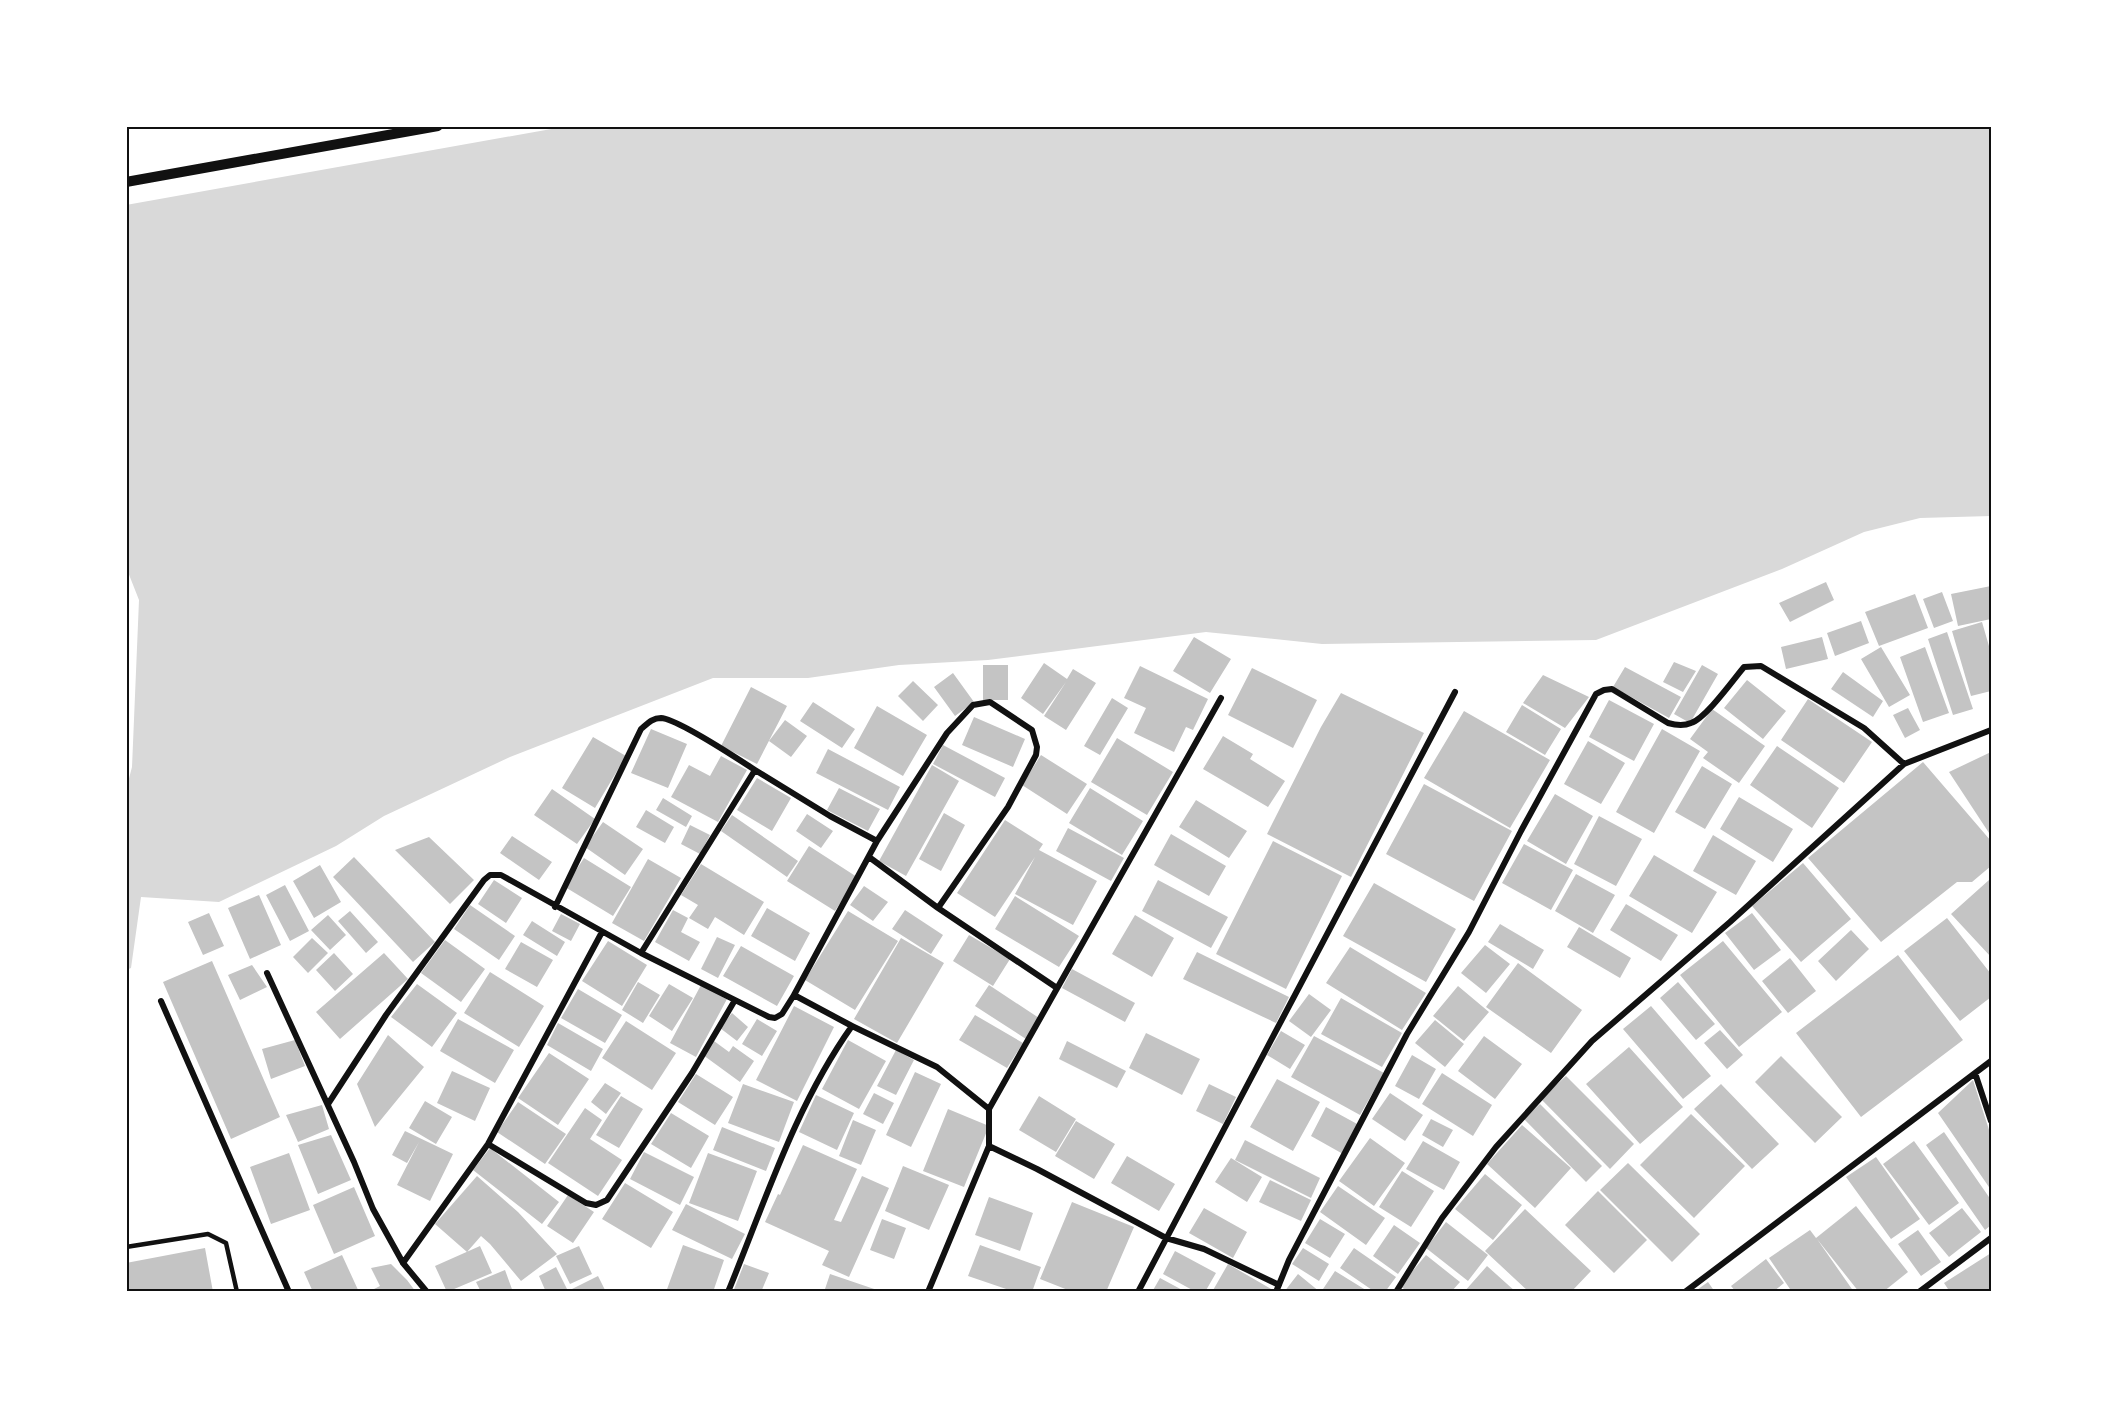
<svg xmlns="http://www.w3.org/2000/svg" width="2117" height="1418" font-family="'Public Sans',sans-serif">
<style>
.water{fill:#d9d9d9}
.building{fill:#c4c4c4}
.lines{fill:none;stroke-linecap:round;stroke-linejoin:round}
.service{stroke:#111;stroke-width:4.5}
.minor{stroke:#111;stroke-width:6}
.tertiary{stroke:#111;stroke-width:10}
.neatline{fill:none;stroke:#111;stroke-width:2}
</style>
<rect width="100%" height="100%" fill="#fff"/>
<path class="water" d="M568,126h1423v390l-71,2 -56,14 -82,37 -186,71 -274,4 -116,-12 -218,28 -89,5 -91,13h-95l-203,79 -126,59 -48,30 -117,56 -78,-5 -10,71 -5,2v-180l6,-23 7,-167 -13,-33v-362z"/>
<path class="building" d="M1826,582l8,18 -44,22 -11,-19z
M1991,586v33l-33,7 -7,-32z
M1942,592l11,29 -19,7 -11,-29z
M1915,594l13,34 -49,18 -14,-34z
M1861,621l8,22 -34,13 -8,-23z
M1982,622l9,31v38l-20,5 -19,-65z
M1947,632l26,77 -20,6 -25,-76z
M1194,637l37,22 -21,34 -37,-22z
M1822,637l6,22 -42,10 -5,-22z
M1881,647l29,48 -21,12 -28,-48z
M1925,647l24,66 -26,9 -23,-65z
M1674,662l22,9 -13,21 -20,-10z
M1044,663l23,16 6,-10 23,14 -30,47 -22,-14 22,-34 -23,32 -22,-16z
M983,665h25v35h-25z
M1702,665l16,9 -28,49 -16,-9z
M1140,666l68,33 -15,31 -7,-3 -12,25 -40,-19 12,-25 -22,-10z
M1625,667l56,30 -12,21 -56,-31z
M1252,668l65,32 -24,48 -65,-33z
M1843,672l40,29 -10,16 -42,-28z
M953,673l21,29 -19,14 -21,-29z
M1543,675l46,22 -24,31 -42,-25z
M1747,680l39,31 -23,28 -39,-31z
M913,681l25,24 -15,16 -25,-25z
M751,687l36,19 -30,58 -36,-18z
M1341,693l83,40 -73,144 -84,-43 54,-107z
M1112,698l16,10 -28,47 -16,-9z
M1808,699l64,43 -28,41 -63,-43z
M1609,700l45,24 -20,37 -45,-24z
M813,702l42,27 -13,19 -42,-27z
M1522,705l39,24 -16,26 -39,-23z
M877,706l50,29 -24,41 -49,-28z
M1908,708l12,22 -15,8 -12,-23z
M1712,709l53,37 -26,37 -36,-25 5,-6 -18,-13z
M1464,711l86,49 -40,68 -86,-50z
M974,717l51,22 -12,28 -51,-22z
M785,720l22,16 -16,21 -22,-16z
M651,729l36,15 -19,44 -37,-15z
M1662,729l38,22 -46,82 -38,-21z
M1223,736l30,18 -3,5 35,22 -17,26 -65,-38z
M593,737l33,19 -31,52 -33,-20z
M1117,738l56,34 -26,43 -56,-33z
M1588,741l37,22 -24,41 -37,-20z
M943,745l62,33 -10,19 -62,-33z
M1777,746l62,42 -27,40 -62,-43z
M828,749l72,38 -12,23 -72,-37z
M1991,752v84l-42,-64z
M1041,755l46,29 -20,30 -45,-29z
M721,756l26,14 -29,52 -47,-25 18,-32 21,11z
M1923,762l68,79v25l-19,16h-15l-76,60 -73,-84z
M932,765l27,16 -53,95 -27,-15z
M1702,766l30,18 -27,45 -30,-17z
M757,778l34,20 -19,33 -35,-21z
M1424,784l88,47 -38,70 -88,-47z
M839,788l41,21 -12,22 -41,-21z
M1090,788l53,33 -21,34 -53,-32z
M552,789l43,30 -18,25 -43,-29z
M1555,794l38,22 -27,48 -39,-23z
M1739,797l54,32 -20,33 -53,-33z
M663,798l29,18 -6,11 -30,-17z
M1196,800l51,31 -18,27 -50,-31z
M646,810l28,17 -9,16 -29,-16z
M944,813l21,12 -24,46 -22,-12z
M807,814l26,17 -12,17 -25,-17z
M732,815l66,46 -11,16 -66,-46z
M1599,816l43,23 -26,47 -42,-22z
M1005,820l38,24 -4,6 58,31 -24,44 -58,-31 20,-37 -40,60 -38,-24z
M603,822l40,27 -18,26 -40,-28z
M690,825l20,10 -10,19 -19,-10z
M1068,828l56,30 -13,23 -55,-30z
M1171,834l55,32 -17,30 -55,-31z
M1713,835l43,26 -20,34 -43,-24z
M512,836l40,26 -13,18 -39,-27z
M429,837l45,43 -24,24 -55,-54z
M1273,841l69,35 -56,113 -70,-35z
M1524,844l49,26 -22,40 -49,-27z
M809,846l48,31 -22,34 -48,-30z
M1654,855l63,37 -25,41 -63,-37z
M354,857l81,85 -22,20 -80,-85z
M584,858l47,29 -18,29 -48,-29z
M648,859l33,19 -37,63 -32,-18z
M1803,863l48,56 -50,43 -49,-56z
M701,864l63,38 -20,33 -29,-18 -7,12 -19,-11 9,-13 -17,-10z
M320,865l21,37 -27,16 -21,-37z
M1576,874l39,21 -22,38 -38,-22z
M494,880l28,18 -16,25 -28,-19z
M1158,880l70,37 -17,31 -69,-37z
M1989,880l2,3v74l-40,-43z
M1374,883l82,46 -30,53 -83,-46z
M285,885l24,46 -19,10 -24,-46z
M864,886l24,16 -15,19 -23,-16z
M259,895l22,50 -31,14 -22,-51z
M1015,896l64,40 -20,31 -64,-38z
M1626,904l52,31 -17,26 -51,-31z
M470,905l45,31 -16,24 -45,-31z
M767,908l43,25 -15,28 -44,-25z
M673,910l15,8 -7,14 19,10 -11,19 -34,-19z
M905,910l38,25 -12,19 -39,-25z
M350,911l28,31 -12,11 -28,-32z
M848,911l50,30 -43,69 -50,-30z
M209,913l15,33 -21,9 -15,-33z
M1752,913l29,37 -27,20 -29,-37z
M561,914l19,10 -9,17 -19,-10z
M328,915l18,20 -16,15 -19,-20z
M1135,915l39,23 -22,39 -40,-23z
M1947,918l44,56v23l-31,24 -56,-70z
M532,921l33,21 -8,14 -34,-21z
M1500,924l44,26 -11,19 -45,-27z
M1579,927l52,31 -11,20 -53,-31z
M1851,930l18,19 -33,32 -18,-20z
M969,935l41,24 -17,27 -40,-25z
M717,937l18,8 -17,33 -17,-9z
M312,938l16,15 -20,20 -15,-16z
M901,938l43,25 -47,80 -43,-24z
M445,940l40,29 -24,33 -40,-29z
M608,941l39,24 -25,41 -40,-25z
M1723,941l59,71 -43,35 -59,-72z
M521,942l32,18 -16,27 -32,-18z
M1485,945l25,19 -24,29 -25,-20z
M741,946l53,30 -17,30 -54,-30z
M1350,947l76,46 -24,37 -76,-47z
M1197,952l92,45 -13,26 -93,-44z
M334,953l19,21 -18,17 -19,-21z
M384,953l24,26 -68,60 -24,-27z
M1898,955l65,85 -102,77 -65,-84z
M1790,958l26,33 -28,22 -26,-32z
M212,961l68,156 -49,22 -68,-157z
M1518,963l64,47 -31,43 -65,-46z
M252,965l15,22 -27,13 -12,-25z
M1072,969l63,34 -10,19 -63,-34z
M490,972l54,34 -25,41 -55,-34z
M638,982l22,13 -17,28 -21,-13z
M1678,982l37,42 -19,16 -36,-42z
M417,984l40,29 -25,34 -41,-30z
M669,984l24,14 -21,33 -23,-15z
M701,985l26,14 -31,58 -26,-14z
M989,985l50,33 -13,21 -51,-33z
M1458,986l31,26 -25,29 -31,-25z
M578,989l44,26 -17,28 -44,-25z
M1309,994l22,16 -20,27 -22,-16z
M1341,998l61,35 -20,34 -61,-33z
M794,1006l40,21 -37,74 -41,-21z
M1651,1006l60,70 -28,23 -60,-70z
M732,1013l16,14 -11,14 -17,-13z
M975,1015l48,28 -16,25 -48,-28z
M458,1019l56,31 -19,33 -55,-32z
M757,1019l20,12 -15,25 -20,-12z
M1435,1020l29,24 -19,23 -30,-24z
M626,1021l50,32 -24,37 -50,-32z
M558,1023l45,26 -12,22 -44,-26z
M1720,1030l23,25 -16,14 -23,-26z
M1281,1031l24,14 -15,24 -23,-14z
M1146,1033l54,26 -18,36 -53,-27z
M388,1035l36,32 -49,60 -18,-43z
M1314,1036l70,37 -24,42 -69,-38z
M1484,1036l38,28 -27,35 -37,-28z
M295,1040l10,26 -34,13 -9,-30z
M848,1040l38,21 -27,48 -37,-20z
M714,1041l15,11 4,-6 21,15 -14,21 -37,-27z
M1067,1041l59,30 -9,17 -58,-29z
M1629,1047l54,60 -43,37 -54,-60z
M896,1050l18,10 -18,35 -19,-9z
M549,1053l40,26 -31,46 -40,-27z
M1412,1055l24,14 -17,30 -24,-13z
M1781,1056l61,61 -27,26 -60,-61z
M452,1071l38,17 -15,33 -38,-18z
M915,1072l26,12 -30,63 -25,-12z
M1442,1073l50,32 -19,31 -51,-32z
M696,1074l37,23 -18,28 -37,-23z
M1566,1076l68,68 -24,25 -69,-70z
M1277,1079l43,23 -27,49 -43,-24z
M1973,1080l18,56v54l-53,-77z
M605,1083l16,10 -15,21 -15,-12z
M743,1084l51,18 -15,40 -51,-19z
M1209,1084l27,13 -13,27 -27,-13z
M1721,1084l58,60 -27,25 -58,-60z
M874,1093l20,10 -11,21 -20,-10z
M1390,1093l33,22 -18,26 -33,-22z
M816,1095l38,18 -17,37 -38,-18z
M621,1096l22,13 -24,39 -23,-13z
M1039,1096l37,23 -20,33 -37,-22z
M425,1101l27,16 -16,27 -27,-16z
M518,1102l48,32 -21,30 -48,-32z
M1540,1104l62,62 -16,16 -62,-63z
M322,1105l7,24 -31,13 -12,-27z
M1326,1107l33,18 -16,29 -32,-18z
M585,1108l17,12 -12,19 32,21 -24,36 -50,-33z
M948,1109l41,17 -25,61 -41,-16z
M671,1113l38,23 -18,32 -40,-24z
M1691,1114l54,52 -51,52 -54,-53z
M1431,1119l22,11 -10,17 -21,-12z
M853,1120l23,10 -15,35 -22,-9z
M1076,1121l39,23 -21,35 -39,-23z
M1522,1125l49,43 -36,40 -48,-44z
M722,1127l53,21 -9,23 -53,-21z
M405,1131l48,23 -23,47 -33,-16 22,-43 -12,21 -15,-8z
M1944,1132l47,68v25l-6,5 -59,-85z
M331,1135l20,45 -33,14 -20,-49z
M1370,1138l35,25 -31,43 -35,-25z
M1245,1140l75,38 -9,20 -76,-38z
M1423,1141l37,21 -16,28 -38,-21z
M1914,1141l45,62 -30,22 -46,-61z
M803,1145l54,24 -23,51 7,2 21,-46 27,12 -40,89 -27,-12 7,-14 -64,-29 13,-28 2,1z
M490,1148l69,54 -17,22 -69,-54z
M644,1152l50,25 -14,28 -50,-26z
M289,1153l21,57 -39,14 -21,-57z
M708,1153l49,18 -19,50 -49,-18z
M1127,1156l48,28 -16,27 -48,-28z
M1876,1157l44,62 -29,20 -45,-62z
M1231,1158l31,19 -15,25 -32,-20z
M1628,1163l72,71 -28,28 -72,-72z
M903,1166l46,19 -20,45 -44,-19z
M1402,1171l32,20 -23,36 -32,-20z
M1485,1174l37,31 -29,35 -38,-31z
M477,1176l41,36 39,42 -36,27 -31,-37 -9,-8 -14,16 -32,-28z
M1270,1180l41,20 -10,21 -42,-19z
M625,1183l48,29 -22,36 -49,-29z
M1338,1186l47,32 -19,27 -46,-33z
M354,1187l21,49 -41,18 -21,-49z
M1598,1191l49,49 -33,33 -49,-48z
M568,1195l26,17 -21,31 -26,-17z
M989,1197l44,16 -13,38 -45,-16z
M1072,1202l62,25 -28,65h-33l-33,-13z
M686,1204l59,30 -13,25 -60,-29z
M1856,1206l52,66 -25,20h-24l-42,-53 37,53h-62l-23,-34 41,-28 6,8z
M1204,1208l43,24 -14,26 -44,-25z
M1962,1208l19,24 -32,25 -20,-24z
M1525,1209l66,62 -20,21h-42l-44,-41z
M882,1219l24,9 -12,31 -24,-9z
M1320,1219l25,15 -15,24 -25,-15z
M1446,1222l42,33 -20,26 -42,-33z
M1394,1225l26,18 -22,31 -25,-18z
M1918,1230l23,32 -20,14 -23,-32z
M683,1245l41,15 -11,32h-47z
M980,1245l61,22 -9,25h-17l-47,-16z
M480,1246l12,27 -45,19 -12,-26z
M579,1246l13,28 -22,10 -14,-28z
M205,1248l8,44h-87v-29z
M1303,1248l26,16 -10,17 -27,-17z
M1354,1248l42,29 -11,15h-10l-35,-24z
M1175,1251l41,22 -11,19h-9l-33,-18z
M1991,1253v39h-41l-6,-9z
M342,1255l17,37h-46l-9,-20z
M1426,1255l34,27 -9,10h-43l-8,-6z
M1766,1259l18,24 -11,9h-37l-5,-6z
M391,1264l16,16 9,12h-48l12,-6 -9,-18z
M744,1264l25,9 -8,19h-28z
M1228,1264l45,26 -2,2h-59z
M1487,1266l29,26h-52z
M556,1267l12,24 30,-15 8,16h-60l-7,-16z
M505,1270l8,22h-32l-5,-10z
M1335,1271l34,21h-41l-5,-3z
M830,1274l53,18h-59z
M1298,1274l22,18h-36z
M1160,1278l26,14h-34z
M1708,1282l7,10h-21z"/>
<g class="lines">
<path class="service" d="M126,1247l82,-13 18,9 11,49"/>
<path class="minor" d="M555,907l86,-178c6,-5 11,-11 20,-11 17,1 77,41 94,52
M938,908l119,80
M641,953l114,-183 75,46 47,25 70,-108 26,-28 17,-3 42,28 5,17 -1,8 -28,52 -70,101 -69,-51
M267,973l87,189 19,47 30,54 24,29
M794,995l83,-154
M161,1001l128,291
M1975,1073l16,48
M328,1104l58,-89 98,-135 6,-5h11l140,78 128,64 6,1 7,-4 12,-19 58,31
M989,1109l232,-411
M488,1144l98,59 10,2 11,-5 85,-127 43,-73
M403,1263l85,-119 114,-212
M728,1292c37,-90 67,-186 124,-266l85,41 52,42v37l48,23 129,69 38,11 75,36
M928,1292l61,-146
M1138,1292l317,-600
M1276,1292l13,-32 118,-226 62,-102 52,-101 75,-137 8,-4 8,-1 56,34c7,2 16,3 23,0 15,-5 42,-43 53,-56l17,-1 103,62 40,36
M1396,1292l46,-74 54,-71 96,-106 138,-119 174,-158 87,-34
M1685,1292l306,-231
M1919,1292l72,-54"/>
<path class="tertiary" d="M126,182l312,-56"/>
</g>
<rect width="2117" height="1418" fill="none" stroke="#ffffff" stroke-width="255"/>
<rect x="128" y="128" width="1862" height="1162" class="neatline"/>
</svg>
